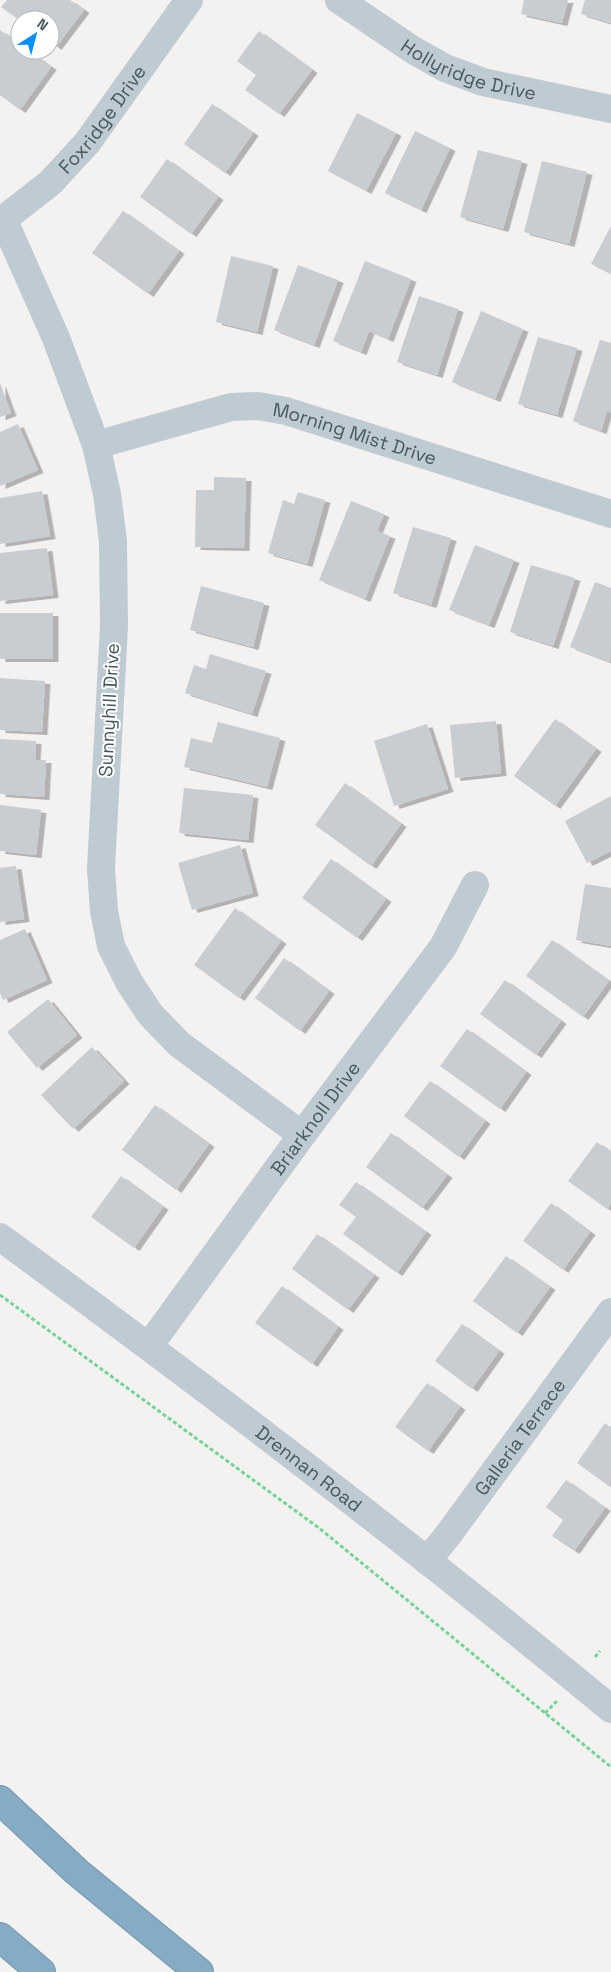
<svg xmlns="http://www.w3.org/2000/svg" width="611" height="1972" font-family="'Space Grotesk',sans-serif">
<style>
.building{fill:#c8cdd2;filter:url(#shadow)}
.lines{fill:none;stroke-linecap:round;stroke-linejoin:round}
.motorway-casing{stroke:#7097b0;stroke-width:30}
.path{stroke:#71d596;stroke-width:3;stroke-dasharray:4 2.5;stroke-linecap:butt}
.minor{stroke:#becbd2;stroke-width:28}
.tertiary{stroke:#becbd2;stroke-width:28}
.motorway{stroke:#85acc4;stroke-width:28}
.labels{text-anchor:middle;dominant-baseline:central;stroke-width:4;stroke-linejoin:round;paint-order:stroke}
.street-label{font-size:19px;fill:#475861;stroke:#fff}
</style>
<defs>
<filter id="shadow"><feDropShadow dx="5.5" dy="3" stdDeviation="0" flood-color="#0004"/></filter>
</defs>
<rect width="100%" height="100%" fill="#f4f1f1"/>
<path class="building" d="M7,0h63l14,10 -28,37 -6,-5v-22h-31l-18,-13z
M524,0h44l-6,23 -41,-9z
M585,0h26v23l-30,-9z
M0,30l20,14v6h8l23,17 -31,43 -20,-15z
M259,31l53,39 -33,44 -34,-24 11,-15 -19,-14z
M212,104l41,29 -28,40 -41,-29z
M357,113l39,20 -30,58 -38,-20z
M415,131l35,17 -29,62 -36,-17z
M478,150l44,11 -19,68 -43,-12z
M167,159l51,38 -27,37 -51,-37z
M542,161l45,11 -18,72 -45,-12z
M123,211l56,40 -31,43 -56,-41z
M611,226v48l-20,-10z
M231,256l42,10 -16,66 -41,-10z
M365,261l46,18 -23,60 -19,-8 -8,21 -28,-11z
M298,265l40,15 -24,65 -40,-15z
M419,296l39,13 -21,66 -40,-13z
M481,311l42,18 -28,70 -43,-17z
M538,337l39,11 -20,67 -39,-11z
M600,340l11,3v70l-4,-2 -6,20 -28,-10z
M0,383l11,30 -11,4z
M18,424l20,46 -38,16v-54z
M214,477l32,1 -2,70 -49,-1 1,-57h18z
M42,491l8,45 -50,8v-46z
M298,492l27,8 -18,64 -39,-11 15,-53 11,4z
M351,501l33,13 -7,17 13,5 -25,63 -46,-19z
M413,527l38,11 -20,67 -38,-12z
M475,545l39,15 -25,65 -40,-15z
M47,548l6,47 -53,6v-48z
M531,565l44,13 -22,68 -43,-14z
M595,582l16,6 -1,74 -40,-15z
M201,586l63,17 -11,44 -63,-17z
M0,613h53v46h-53z
M210,654l56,17 -14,43 -67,-21 9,-28 12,4z
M0,678l45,3 -3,51 -42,-2z
M555,719l41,30 -41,57 -41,-30z
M496,721l5,52 -46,5 -5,-53z
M218,722l62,16 -13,49 -83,-20 7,-29 21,5z
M427,724l21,65 -54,17 -20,-65z
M0,739l36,2 -1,19h11l-2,37 -44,-3z
M345,783l56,41 -30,42 -56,-41z
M184,788l69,7 -5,45 -69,-7z
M611,796v55l-24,12 -22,-42z
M0,805l41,5 -5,45 -36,-4z
M240,845l13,48 -61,17 -14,-47z
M331,859l55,40 -29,39 -55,-40z
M16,866l8,53 -24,3v-54z
M585,884l26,4v58l-35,-6z
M235,908l46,33 -42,57 -45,-33z
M25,929l22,51 -44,20 -3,-7v-53z
M552,940l57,41 -26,36 -57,-41z
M284,958l45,33 -29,40 -45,-33z
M505,980l56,41 -25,34 -56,-41z
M48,999l29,36 -40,33 -30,-36z
M467,1029l59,43 -26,37 -60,-43z
M92,1047l32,34 -51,48 -32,-34z
M430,1081l55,40 -26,36 -55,-41z
M155,1105l54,39 -33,46 -54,-40z
M391,1133l56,42 -25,33 -56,-41z
M597,1142l14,10v51l-4,6 -39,-28z
M121,1176l42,31 -29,41 -43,-31z
M356,1182l70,50 -29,41 -54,-39 13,-17 -17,-12z
M551,1203l39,29 -27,38 -40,-29z
M317,1234l57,41 -26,35 -56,-41z
M506,1256l44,31 -33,46 -44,-32z
M282,1286l56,41 -26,37 -57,-41z
M462,1324l37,27 -27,38 -37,-28z
M427,1383l33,24 -32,44 -33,-24z
M605,1423l6,5 -1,59 -33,-24z
M566,1480l39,28 -31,43 -22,-15 11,-16 -17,-13z"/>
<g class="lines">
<defs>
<path id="motorway" d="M0,1800l77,72 122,100
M0,1937l41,35"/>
</defs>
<use href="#motorway" class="motorway-casing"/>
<path class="path" d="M0,1295l319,233 292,239
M595,1657l5,-6
M545,1713l12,-12"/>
<g class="minor">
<path id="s1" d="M339,0l74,50 32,18 38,14 128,27"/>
<path d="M4,221l52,117 40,107 11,49 6,47 1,85 -13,242 3,43 7,35 18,36 21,32 29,30 123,91"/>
<path id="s2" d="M0,222l50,-39 37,-40 102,-143"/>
<path id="s3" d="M96,445l135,-38 27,-1 28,5 325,103"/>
<path id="s4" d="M149,1346l153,-211 141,-188 32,-62"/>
<path id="s5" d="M427,1561l21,-26 163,-223"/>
</g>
<path class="tertiary" id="s6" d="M0,1237c208,152 413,308 611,472"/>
<use href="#motorway" class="motorway"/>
</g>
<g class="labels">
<g class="street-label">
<text stroke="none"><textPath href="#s1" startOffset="149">Hollyridge Drive</textPath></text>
<text stroke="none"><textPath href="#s2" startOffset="146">Foxridge Drive</textPath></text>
<text stroke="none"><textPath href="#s3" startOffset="268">Morning Mist Drive</textPath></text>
<text transform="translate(109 710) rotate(-87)">Sunnyhill Drive</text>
<text stroke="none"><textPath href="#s4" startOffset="282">Briarknoll Drive</textPath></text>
<text stroke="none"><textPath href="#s5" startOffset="155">Galleria Terrace</textPath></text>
<text stroke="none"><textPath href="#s6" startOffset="386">Drennan Road</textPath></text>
</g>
</g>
<g transform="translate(35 35) rotate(36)"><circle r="24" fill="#ffffff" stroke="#b5bcc0"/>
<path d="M0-4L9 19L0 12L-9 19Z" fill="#0991f6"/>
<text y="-8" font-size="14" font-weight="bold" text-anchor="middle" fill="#475861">N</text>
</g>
</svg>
